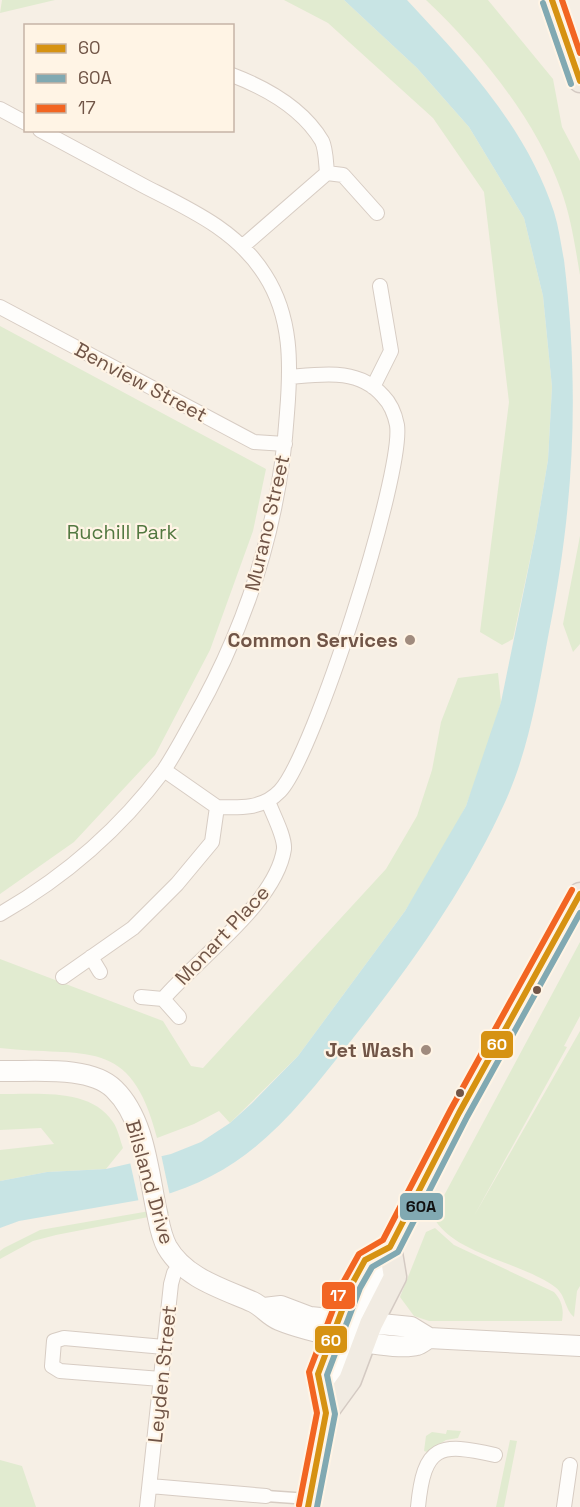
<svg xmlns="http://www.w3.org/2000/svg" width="580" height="1507" font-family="'Space Grotesk',sans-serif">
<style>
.green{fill:#e1ebd0}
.water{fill:#c8e4e4}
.pier{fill:#f6efe5}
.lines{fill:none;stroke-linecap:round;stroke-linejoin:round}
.pedestrian-casing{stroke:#d7ccc3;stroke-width:13}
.minor-casing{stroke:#d7ccc3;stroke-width:16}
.secondary-casing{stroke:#d6cbc2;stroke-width:22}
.primary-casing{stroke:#d4cac3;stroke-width:25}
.pedestrian{stroke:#fefdfb;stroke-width:10}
.minor{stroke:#fefdfb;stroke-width:14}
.secondary{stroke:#fefdfb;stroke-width:20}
.primary{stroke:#f1ebe2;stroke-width:22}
.bus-1-casing{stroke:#fff4e5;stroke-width:10}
.bus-2-casing{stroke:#fff4e5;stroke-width:10}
.bus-3-casing{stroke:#fff4e5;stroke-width:10}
.bus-1{stroke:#d69212;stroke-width:6}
.bus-2{stroke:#81a9b2;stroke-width:6}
.bus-3{stroke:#f26522;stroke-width:6}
.poi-dot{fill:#a08b7e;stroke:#fff4e5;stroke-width:2}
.bus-dot{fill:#715547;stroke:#fff4e5;stroke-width:2}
.labels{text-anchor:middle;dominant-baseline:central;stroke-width:4.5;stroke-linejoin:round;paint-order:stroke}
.street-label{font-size:20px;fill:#715547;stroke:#fff4e5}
.park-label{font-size:20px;fill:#527840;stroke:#fff4e5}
.poi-label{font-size:20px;font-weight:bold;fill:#715547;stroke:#fff4e5;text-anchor:end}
.line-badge{stroke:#fff4e5;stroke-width:2}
.badge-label{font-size:16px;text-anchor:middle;font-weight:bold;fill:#fff}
.pale-badge-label{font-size:16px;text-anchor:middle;font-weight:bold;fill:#111}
</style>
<rect width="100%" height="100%" fill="#f6efe5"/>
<path class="green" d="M2,0h53l-55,13z
M284,0h60l73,68 52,59 55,91 19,78 9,91 -4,73 -12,71 -23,108 -11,6 -22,-13 29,-230 -25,-210 -51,-74 -105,-95z
M426,0h62l65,79 9,48 18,34v114c-5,-29 -9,-58 -19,-85 -25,-70 -81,-139 -135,-190z
M0,326l266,143 -13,62 -43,119 -55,105 -81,87 -74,52z
M580,536v108l-7,8 -10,-28z
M498,673l3,29 -15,50 -20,54 -28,52 -33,53 -107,145 -68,67 -11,-12 -25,13 -37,14c-26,-104 -72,-80 -157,-90v-89l163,62 28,45 12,2 183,-199 31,-53 15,-46 9,-48 17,-44z
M580,942v74l-16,30 3,1 -93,169 106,-185v255l-3,5 -3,26c-9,-7 -8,-22 -19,-30 -33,-25 -104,-33 -122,-71z
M0,1094c35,1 90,-7 113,28 5,7 7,18 10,26l-17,21 -59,3 -47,9v-31l54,-6 -13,-16 -41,2z
M167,1208l2,5 -113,22 -23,6 -33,18v-8l4,-3 36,-18z
M435,1228l19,17 100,47c8,9 10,17 8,29h-133l-15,-5 -14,-19 26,-65z
M447,1430l14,1 -3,7 -12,2 -19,12 -3,-1 2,-15 6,-4 14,2z
M510,1440l7,1 -13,66h-8z
M0,1460l22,6 14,41h-36z"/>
<path class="water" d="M344,0h63c59,63 120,129 147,212 5,16 7,33 10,48 16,131 10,248 -16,377 -10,55 -19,111 -42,163 -39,87 -97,168 -156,242 -56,71 -102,131 -193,155l-138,24 -19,7v-47l47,-9 59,-3 65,-15 30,-12 29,-19 21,-19 47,-48 107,-145 61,-105 35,-104 35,-171 12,-71 4,-73 -9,-91 -19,-78 -55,-91 -52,-59z"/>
<path class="pier" d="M161,1154l9,42 -31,7 -9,-41z"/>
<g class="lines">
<defs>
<path id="pedestrian" d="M266,1496l43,3"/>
<path id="minor" d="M232,75c34,13 71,34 90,66 4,8 4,23 5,32
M0,109l26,14
M327,173l16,2 34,38
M243,246l84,-73
M0,307l254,135 31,2
M373,387l18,-36 -11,-65
M217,807c23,1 46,2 63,-16 34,-36 124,-318 117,-366 -2,-10 -7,-22 -14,-29 -24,-28 -60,-22 -93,-19
M0,914c63,-36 120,-85 164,-144 10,-15 19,-32 28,-48 55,-96 88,-199 95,-309 4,-48 5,-96 -22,-138 -28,-45 -76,-66 -121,-89 -35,-19 -69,-37 -104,-56
M91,957l9,15
M63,977l70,-49 44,-44 35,-42 5,-35 -53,-37
M141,997l22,2 16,18
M163,999c35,-41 113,-96 121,-150 1,-13 -12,-36 -16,-48
M161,1379l-101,-8 -8,-5 2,-25 10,-3 100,9
M150,1486l116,10
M147,1507l24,-223 3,-11 6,-8
M418,1507c6,-62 21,-65 77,-52
M564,1507l6,-42"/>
<path id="secondary" d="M0,1071c33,1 90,-6 114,18 30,29 34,80 42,119 3,13 4,26 11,39 18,31 54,41 86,55 10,5 16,14 26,18 24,10 114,32 138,25 4,-1 8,-5 12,-7
M264,1308l17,-2 29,11 101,10 18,11 151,8
M326,1412c13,-59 37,-111 64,-165"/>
<path id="primary" d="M552,0l28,81
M326,1413l24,-33 21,-56 24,-47 -5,-30
M308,1507l18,-94 -8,-39 34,-90 13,-24 25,-13 69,-134 121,-219"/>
</defs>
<use href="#pedestrian" class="pedestrian-casing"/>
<use href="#minor" class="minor-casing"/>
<use href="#secondary" class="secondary-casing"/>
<use href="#primary" class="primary-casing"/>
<use href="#pedestrian" class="pedestrian"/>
<use href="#minor" class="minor"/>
<use href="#secondary" class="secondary"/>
<use href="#primary" class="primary"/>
<defs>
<path id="bus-1" d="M552,0l28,81
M308,1507l18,-94 -8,-39 34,-90 13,-24 25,-13 69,-134 121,-219"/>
<path id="bus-2" d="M543,3l28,81
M317,1507l18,-93 -8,-39 33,-87 12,-21 26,-15 69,-135 113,-204"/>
<path id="bus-3" d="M562,0l18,53
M299,1505l18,-92 -8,-41 35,-91 15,-27 24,-14 68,-131 121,-219"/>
</defs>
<use href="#bus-1" class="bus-1-casing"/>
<use href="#bus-2" class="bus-2-casing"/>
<use href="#bus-3" class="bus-3-casing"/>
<use href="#bus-1" class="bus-1"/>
<use href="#bus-2" class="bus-2"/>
<use href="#bus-3" class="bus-3"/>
</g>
<g class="poi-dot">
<circle cx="410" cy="640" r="6"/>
<circle cx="426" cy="1050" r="6"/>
</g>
<g class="bus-dot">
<circle cx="537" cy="990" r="5"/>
<circle cx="460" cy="1093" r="5"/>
</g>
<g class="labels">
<g class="street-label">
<text transform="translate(141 382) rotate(28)">Benview Street</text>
<text transform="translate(267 523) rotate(-77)">Murano Street</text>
<text transform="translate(222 935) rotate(-47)">Monart Place</text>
<text transform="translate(150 1182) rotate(74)">Bilsland Drive</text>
<text transform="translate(162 1374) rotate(-84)">Leyden Street</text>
</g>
<g class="park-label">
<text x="122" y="532">Ruchill Park</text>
</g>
<g class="poi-label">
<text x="398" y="640">Common Services</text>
<text x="414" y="1050">Jet Wash</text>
</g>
</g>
<g class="line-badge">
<rect x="480" y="1030" width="34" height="29" rx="6" fill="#d69212"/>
<rect x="399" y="1192" width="45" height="29" rx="6" fill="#81a9b2"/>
<rect x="321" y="1281" width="35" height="29" rx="6" fill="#f26522"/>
<rect x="314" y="1325" width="34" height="29" rx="6" fill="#d69212"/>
</g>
<g class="badge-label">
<text x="497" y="1050">60</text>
<text x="338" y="1301">17</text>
<text x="331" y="1346">60</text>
</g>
<g class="pale-badge-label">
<text x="421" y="1212">60A</text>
</g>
<rect x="24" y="24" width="210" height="108" fill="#fff4e5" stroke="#c6b4a6" stroke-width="1.5"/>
<rect x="36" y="44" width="30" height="9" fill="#d69212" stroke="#c6b4a6" stroke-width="1.5"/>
<text x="78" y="54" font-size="18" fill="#715547">60</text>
<rect x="36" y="74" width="30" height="9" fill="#81a9b2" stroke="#c6b4a6" stroke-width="1.5"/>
<text x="78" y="84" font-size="18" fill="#715547">60A</text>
<rect x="36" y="104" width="30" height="9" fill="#f26522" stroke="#c6b4a6" stroke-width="1.5"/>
<text x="78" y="114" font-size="18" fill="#715547">17</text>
</svg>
